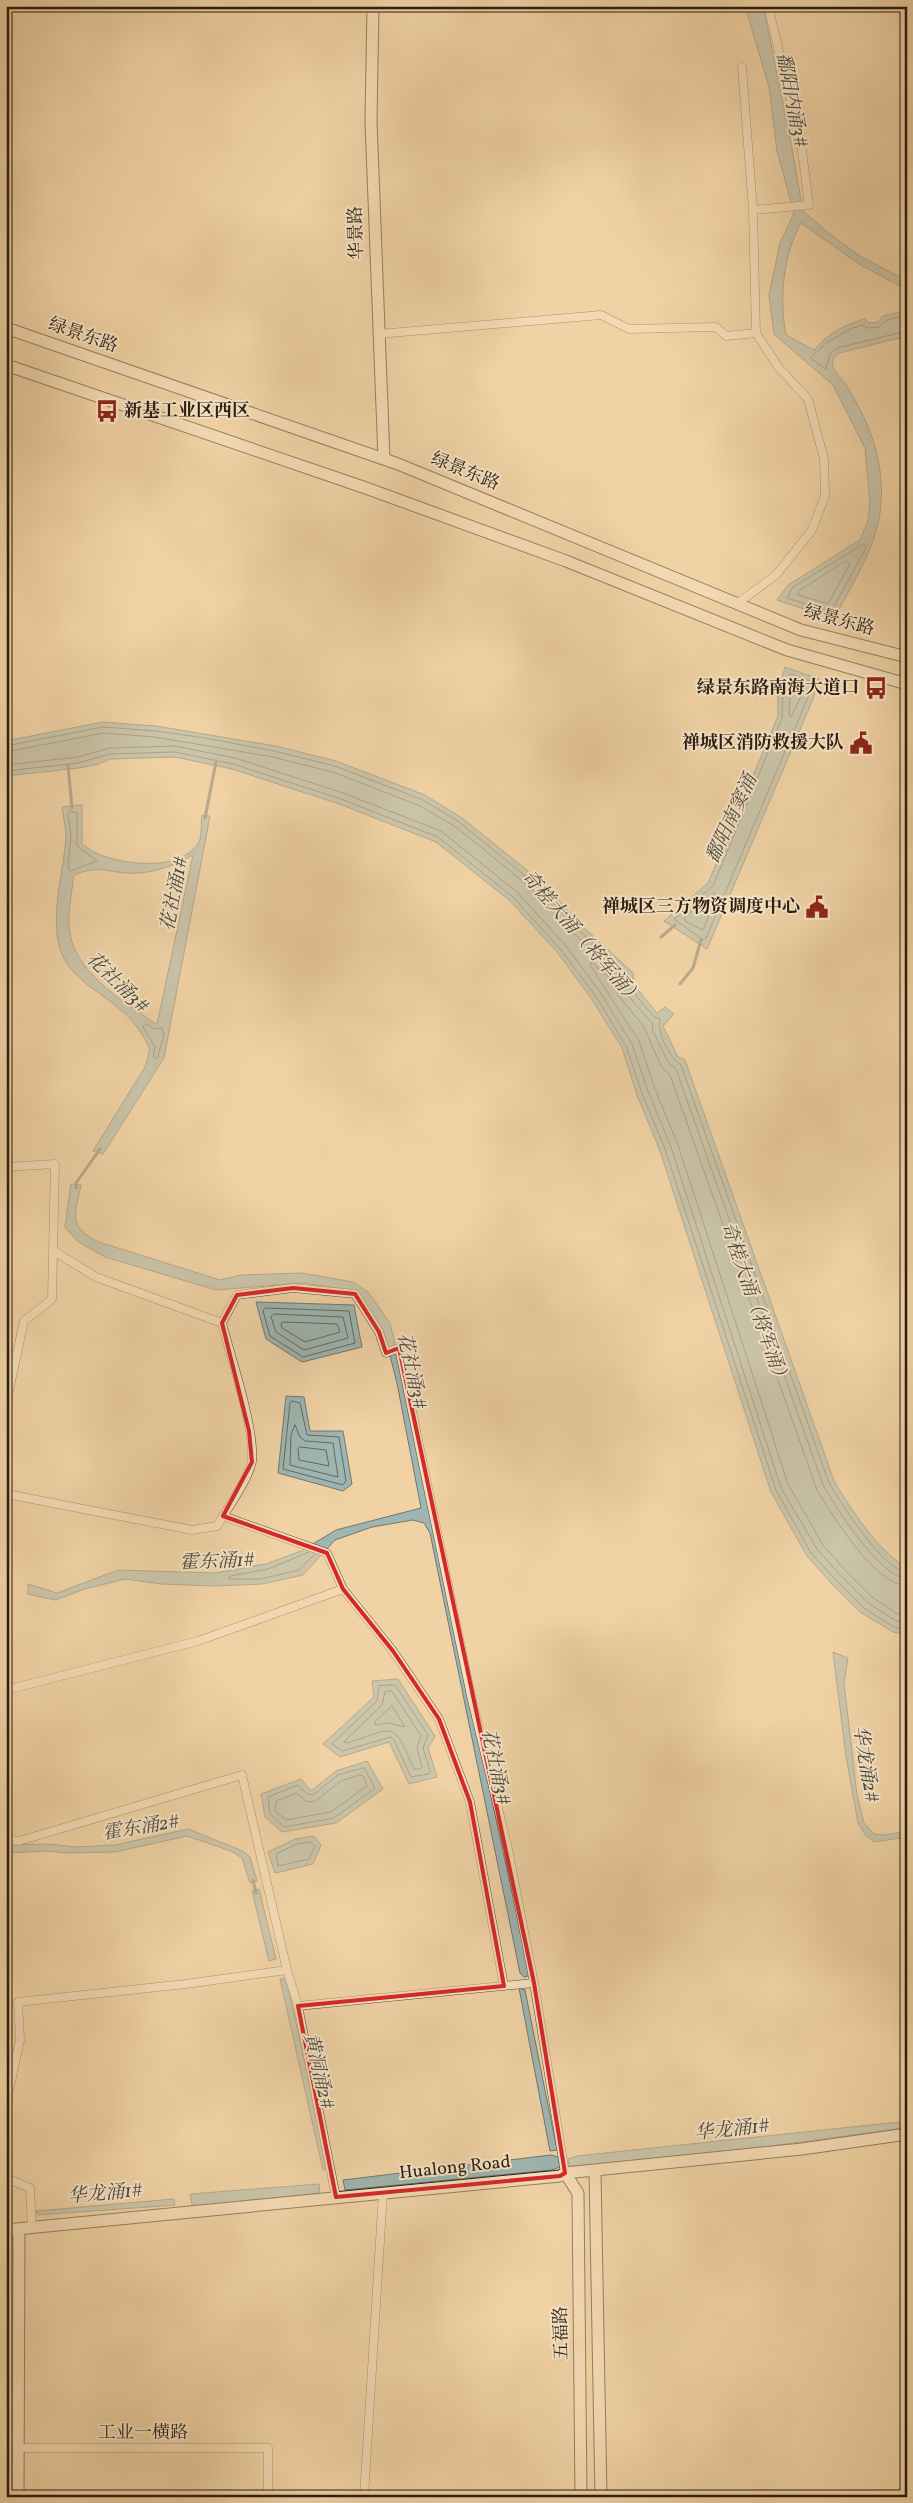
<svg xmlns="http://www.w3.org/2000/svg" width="913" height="2503" font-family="Vollkorn,'Noto Serif SC',serif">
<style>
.water{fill:#9eb5b1;stroke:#6f7871;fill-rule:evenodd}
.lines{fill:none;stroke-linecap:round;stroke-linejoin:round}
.shore{stroke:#636961;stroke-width:1}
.stream{stroke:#6f7871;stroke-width:3}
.street-casing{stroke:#5a4a36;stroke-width:9}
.secondary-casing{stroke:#281d11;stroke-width:13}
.street{stroke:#f5e2c4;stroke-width:8}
.secondary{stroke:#f5e2c4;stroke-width:11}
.marked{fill:none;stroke:#d62828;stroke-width:4;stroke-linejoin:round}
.labels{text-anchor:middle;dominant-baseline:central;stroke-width:4;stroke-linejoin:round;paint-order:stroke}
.street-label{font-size:18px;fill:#281d11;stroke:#f5e2c4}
.poi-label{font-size:18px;font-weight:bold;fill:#281d11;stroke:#f5e2c4;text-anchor:end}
.water-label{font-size:19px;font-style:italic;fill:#4b4b41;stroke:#f5e2c4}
</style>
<rect width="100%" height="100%" fill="#f0d2a4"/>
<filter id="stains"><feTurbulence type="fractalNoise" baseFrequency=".004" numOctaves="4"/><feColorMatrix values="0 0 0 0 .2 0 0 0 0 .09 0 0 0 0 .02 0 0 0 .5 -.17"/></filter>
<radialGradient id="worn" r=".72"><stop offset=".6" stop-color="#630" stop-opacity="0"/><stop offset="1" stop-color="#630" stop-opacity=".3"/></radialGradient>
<path class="water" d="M745,6h18l27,132 13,73 28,24 29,21 47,25v9l-48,-26 -58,-41c-18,31 -22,77 -15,112l28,15c14,-16 31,-26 51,-31l4,4 9,-1 5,-6 24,-6v26l-68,17c-4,3 -8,7 -6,13 2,8 11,14 15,22 11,18 21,38 27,59 20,73 -9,111 -41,172l-57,-19 11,-15 72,-45 8,-19 2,-19 -5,-54 -32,-63 -59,-51 -5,-39 11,-52 14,-30 -17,-62 -8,-64z
M785,667l34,12 -6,20 -106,250 -43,-28 44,-38 70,-167v-24z
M102,722l54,4 120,20 60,15 89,34 37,23 82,66 35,39 54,50 1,12 23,28 8,-6 9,7 -11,12 15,31 7,3 149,421c21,34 40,64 73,88v66l-14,-3 -33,-20 -28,-28 -25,-28 -36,-64 -111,-341 -23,-56 -15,-47 -31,-50 -34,-46 -48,-52 -73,-58 -97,-38 -107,-35 -57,-12 -65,2 -11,5 -20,4 -73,8v-35z
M82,805v39c5,3 10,8 16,10 26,11 84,18 101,-12 3,-7 2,-20 3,-27l8,1 -46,242 -61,96 -10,-3 52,-84 5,-18c-7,-14 -15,-27 -27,-37 -18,-17 -41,-27 -55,-47 -24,-32 -4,-92 -2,-128 0,-10 -3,-21 -4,-30zM193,855l-36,169h-1c-34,-24 -84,-52 -87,-98 -1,-15 3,-32 4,-47l1,-4c29,-12 37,0 64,-2 20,-1 38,-9 55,-18z
M71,1184l10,1c-6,30 -14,41 18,57l121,38 21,-5 61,-2 51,9 16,11 21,30 26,106 37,192 76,350 -1,5 -4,1 -4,-4 -90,-440 -6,-10 -11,-3 -41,7 -37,13 -32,35 -41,9 -47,2 -53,-2 -37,-5 -40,10 -30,11 -27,-6v-10l29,9 61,-23 97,3 51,-9 35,-13 35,-21 85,-22 -24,-125 -13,-51 -21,-32 -27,-12 -34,-5 -86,7 -111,-33 -28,-16 -12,-14z
M256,1302l98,3 8,42 -60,15 -36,-23z
M286,1396l18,1 6,34h33l9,53 -9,7 -65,-18z
M833,1652l15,6 -4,25 13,112 7,28 10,11 12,1 21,-4v6l-32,5 -9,-6 -8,-13 -12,-67z
M398,1679l37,57 -7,12 9,29 -28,7 -20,-42 -49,15 -17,-13 51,-47 -2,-16z
M367,1761l16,28 -47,34 -54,9 -17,-15 -4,-23 40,-15 10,12 25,-20z
M188,1829l55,22 7,6 7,24 -7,2 -8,-25 -11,-7 -44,-15 -72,16 -50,1 -17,-2 -42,2v-8l44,-1 26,3 39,-2z
M314,1836l7,9 -8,19 -38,9 -7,-21 27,-13z
M259,1889l17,70 -7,2 -17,-70z
M286,1978l42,191 -5,1 -43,-191z
M519,1988l6,2 32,160 -7,1z
M899,2122l1,6 -4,1 -162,22 -142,15h-23l-1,-7 9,-3z
M551,2155l7,2 2,10 -9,3 -206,20 -2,-10z
M319,2184l1,9 -122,13 -6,-2 -2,-10z
M174,2199l1,6 -137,10 -2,-4z"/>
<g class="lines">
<path class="shore" d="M907,315l-20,5 -8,7 -11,1 -5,-3 -10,3 -26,14 -17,16 16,11 4,-15 7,-6 70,-17
M864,544l2,4 -35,64 -44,-14 5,-10z
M846,561l4,3 -22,40 -30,-9 1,-4z
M791,674l21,8 -4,15 -102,241 -3,2 -29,-21 39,-33 69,-168 1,-25 5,-17z
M795,682l10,6 -14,29 -2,-2 1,-21z
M6,746l97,-19 53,4 49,7 69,13 61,15 88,34 36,22 81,66 35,39 53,47 2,14 23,28 7,3c-3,14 9,38 21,46l148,418c13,21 53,87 78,89
M6,752l97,-19 52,4 118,20 60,15 87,34 36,21 80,65 35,39 51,46 2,14 28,32 1,8 15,31 8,7 147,416c13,23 57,92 84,94
M6,765l72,-8 32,-9 65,-2 60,12 108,35 98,38 76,61 49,54 34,46 32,52 16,47 23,56 110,341 36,61 24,27 27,27 28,18 11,1
M6,771l72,-8 32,-9 65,-2 58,12 108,35 97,38 75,60 48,53 34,45 31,51 16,47 23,56 111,341 35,63 25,27 28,28 30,19 13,2
M70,811l7,2v33l20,15 -27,10 -2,-3 3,-33 -3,-21z
M714,893l3,3 -14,34 -18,-9v-4z
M146,1024l8,5 8,-1 2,7 -7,24 -4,-2 2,-10 -12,-20z
M266,1308l83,3 6,32 -52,14 -33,-21 -7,-25z
M274,1314l69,3 5,21 -44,12 -28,-18 -5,-15z
M284,1322l53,2 3,8 -35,10 -23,-14 -1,-4z
M292,1401l8,2 7,32 32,2 7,44 -3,4 -60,-16 7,-66z
M295,1425l5,12 5,4 28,2 5,34 -48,-12 1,-30z
M300,1447l26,3 3,16 -30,-6 -1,-11z
M309,1552l-41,17 -38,7 -1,3h32l38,-9 16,-16
M907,1586c-32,-1 -74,-70 -90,-96l-147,-415 -9,-9 -17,-39 -26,-32 -4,-14 -23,-19 -1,3 49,76 16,48 23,56 110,339 35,61 23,26 26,26 26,17h9
M395,1685l33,50 -5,13 7,23 -2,3 -17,3 -17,-37 -3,-3 -49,14 -10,-7 45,-43 2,-15z
M392,1691l29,45 -4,12 5,19 -1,2h-7c-22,-49 -17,-42 -67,-26l-3,-1 38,-37 3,-13z
M392,1706l13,21 -16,-4 -14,2v-3z
M364,1768l11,20 -41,30 -50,9 -14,-13 -2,-17 30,-12 9,9 6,1 25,-20z
M360,1775l3,1 4,10 -36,26 -45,8 -11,-9 1,-10 20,-8 10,8 8,1 27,-21z
M311,1842l4,4 -6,13 -31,7 -2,-12 21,-10z"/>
<path class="stream" d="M68,765l4,43
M205,818l11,-56
M661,937l14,-12
M680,984l13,-16 8,-28
M76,1188v-5l24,-34
M253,1880l3,13"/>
<defs>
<path id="street" d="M742,67l11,143
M378,334l223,-19 28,14 87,-2 10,9 30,-3
M738,603l38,-28 36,-45 13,-34 -1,-37 -16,-60 -29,-31 -23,-35 -3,-123 56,-5 -8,-62 -33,-137
M6,1167l49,-3 -3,135 -28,22 -18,83
M222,1323l15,-28 56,-7 62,6 24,38 7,21 13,-5 72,348 37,153 26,134
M6,1494l186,36 25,-4c9,-15 33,-49 35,-65 3,-33 -21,-103 -30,-138l-126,-46 -42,-26
M223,1516l104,37 16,36 50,62 46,68 31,83 34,184
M6,1690l192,-49 145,-52
M6,1839l13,2 223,-66 45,195
M6,2105l14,-65 -2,-38 168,-18 101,-14 11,36
M6,2178l24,10 2,40
M336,2197l-38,-191 236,-23 31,190
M6,2438l12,1
M18,2448h250v49
M6,2471h12
M364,2497l19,-304"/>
<path id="secondary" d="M373,6l-2,115 13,338
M6,328l392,136 403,166 106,27
M6,365l357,122 203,74 221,89 120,34
M595,2171l6,326
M565,2173l13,20 3,304
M6,2230l554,-54 5,-3 237,-24 105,-15
M18,2497l1,-268"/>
</defs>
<use href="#street" class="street-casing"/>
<use href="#secondary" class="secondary-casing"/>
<use href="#street" class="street"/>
<use href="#secondary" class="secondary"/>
</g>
<path d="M0 0H913V2503H0ZM293,1288l62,6 24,38 7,21 13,-5 135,635 31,190 -5,3 -224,21 -38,-191 206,-20 -34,-184 -31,-83 -46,-68 -50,-62 -16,-36 -104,-37 29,-54 -3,-31 -27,-108 15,-28z" fill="#f0d2a4" fill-opacity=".55" fill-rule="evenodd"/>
<path class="marked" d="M293,1288l62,6 24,38 7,21 13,-5 135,635 31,190 -5,3 -224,21 -38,-191 206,-20 -34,-184 -31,-83 -46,-68 -50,-62 -16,-36 -104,-37 29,-54 -3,-31 -27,-108 15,-28z"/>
<defs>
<symbol id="bus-bare" viewBox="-9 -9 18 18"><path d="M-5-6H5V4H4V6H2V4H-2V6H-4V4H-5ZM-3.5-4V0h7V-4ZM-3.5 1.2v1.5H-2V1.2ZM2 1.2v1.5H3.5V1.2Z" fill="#8f2418" stroke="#f5e2c4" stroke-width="2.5" paint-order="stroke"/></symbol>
<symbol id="civic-bare" viewBox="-9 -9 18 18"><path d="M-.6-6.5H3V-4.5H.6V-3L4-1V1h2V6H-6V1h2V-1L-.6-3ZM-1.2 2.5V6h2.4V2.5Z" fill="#8f2418" stroke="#f5e2c4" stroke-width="2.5" paint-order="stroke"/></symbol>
</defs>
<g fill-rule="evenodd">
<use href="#bus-bare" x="91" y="395" width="32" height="32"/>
<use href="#bus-bare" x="860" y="672" width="32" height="32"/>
<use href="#civic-bare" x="845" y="727" width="32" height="32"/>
<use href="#civic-bare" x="801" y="891" width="32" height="32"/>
</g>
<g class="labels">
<g class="street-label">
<text transform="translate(357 233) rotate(-92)">华景路</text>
<text transform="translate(83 336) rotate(19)">绿景东路</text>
<text transform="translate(465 472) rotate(22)">绿景东路</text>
<text transform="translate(839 621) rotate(15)">绿景东路</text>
<text transform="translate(455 2168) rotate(-6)">Hualong Road</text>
<text transform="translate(562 2333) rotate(-91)">五福路</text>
<text x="143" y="2433">工业一横路</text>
</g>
<g class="poi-label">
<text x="124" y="411" text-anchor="start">新基工业区西区</text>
<text x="859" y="688">绿景东路南海大道口</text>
<text x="844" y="743">禅城区消防救援大队</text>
<text x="800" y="907">禅城区三方物资调度中心</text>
</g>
<g class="water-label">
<text transform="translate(791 100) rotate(79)">鄱阳内涌3#</text>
<text transform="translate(732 819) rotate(-65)">鄱阳南窦涌</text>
<text transform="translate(175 894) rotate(-79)">花社涌1#</text>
<text transform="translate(581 938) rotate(49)">奇槎大涌（将军涌）</text>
<text transform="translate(117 983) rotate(44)">花社涌3#</text>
<text transform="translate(754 1304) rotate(71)">奇槎大涌（将军涌）</text>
<text transform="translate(411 1371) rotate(78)">花社涌3#</text>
<text transform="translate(217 1562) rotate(-2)">霍东涌1#</text>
<text transform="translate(865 1764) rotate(81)">华龙涌2#</text>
<text transform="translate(495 1767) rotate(78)">花社涌3#</text>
<text transform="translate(141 1828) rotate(-9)">霍东涌2#</text>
<text transform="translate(318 2071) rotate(77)">黄洞涌2#</text>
<text transform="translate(732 2130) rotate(-6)">华龙涌1#</text>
<text transform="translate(105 2194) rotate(-5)">华龙涌1#</text>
</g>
</g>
<rect width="913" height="2503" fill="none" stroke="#f0d2a4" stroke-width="25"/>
<rect x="8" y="8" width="898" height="2488" fill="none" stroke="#281d11" stroke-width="2.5"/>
<rect x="12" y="12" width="888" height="2478" fill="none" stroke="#281d11"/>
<rect width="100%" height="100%" filter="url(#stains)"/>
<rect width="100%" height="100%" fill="url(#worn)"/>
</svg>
